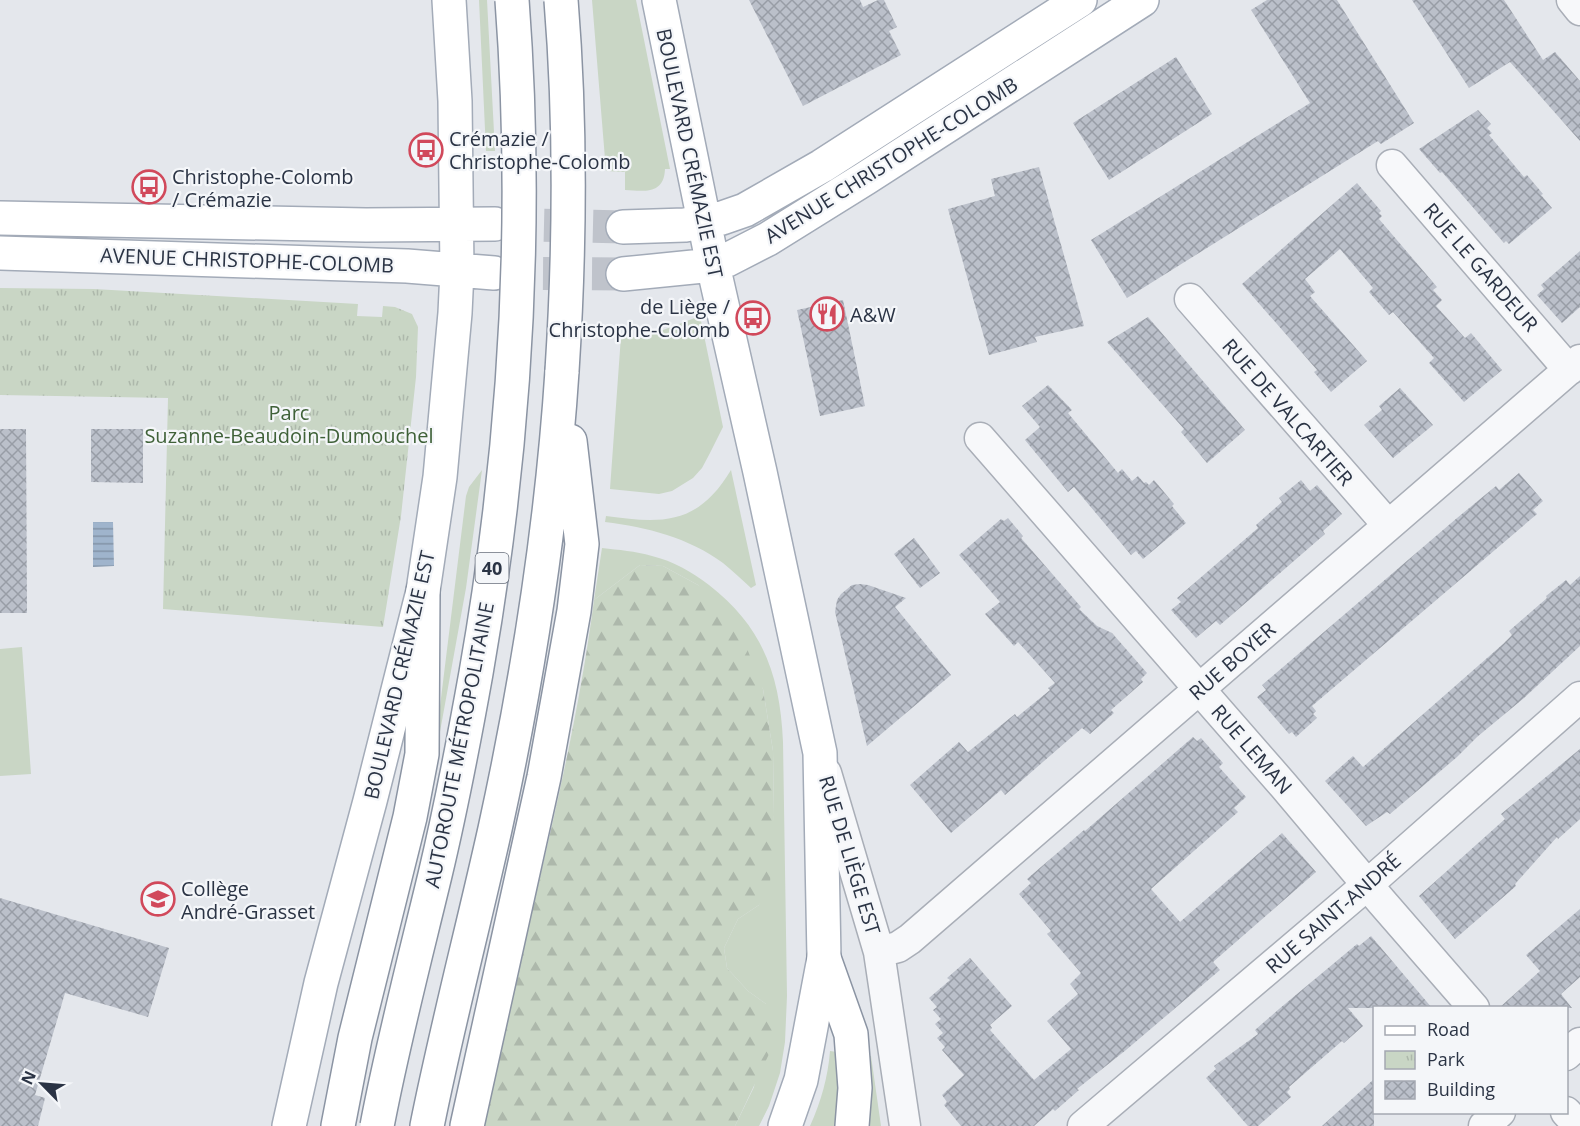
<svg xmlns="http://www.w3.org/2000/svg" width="1580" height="1126" font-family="'Open Sans',sans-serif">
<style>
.green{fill:#c9d6c5}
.forest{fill:url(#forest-firs)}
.park{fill:url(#park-tufts)}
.water{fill:url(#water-rules)}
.building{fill:url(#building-cross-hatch)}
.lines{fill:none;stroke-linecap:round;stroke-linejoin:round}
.major-tunnel{stroke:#bfc3cb;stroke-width:33;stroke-dasharray:33 16;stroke-linecap:butt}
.minor-casing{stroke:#a9aeb7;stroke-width:33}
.major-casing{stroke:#a3abb8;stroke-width:36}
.highway-casing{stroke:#8b94a3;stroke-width:36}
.minor{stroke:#f7f8fa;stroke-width:30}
.major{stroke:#fff;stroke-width:33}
.highway{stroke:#fff;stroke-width:33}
.highway-bridge-casing{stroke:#8b94a3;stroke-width:36;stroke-linecap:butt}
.highway-bridge{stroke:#fff;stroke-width:33}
.labels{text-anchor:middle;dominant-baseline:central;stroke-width:4.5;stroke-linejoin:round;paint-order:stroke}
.shield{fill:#f4f6f9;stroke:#676e7b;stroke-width:1.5}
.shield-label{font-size:18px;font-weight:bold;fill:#2b3445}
.poi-label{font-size:20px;fill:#2b3445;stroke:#f4f6f9;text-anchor:start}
.street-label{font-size:20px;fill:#2b3445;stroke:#f4f6f9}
.park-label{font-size:20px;fill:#3f6138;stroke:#f4f6f9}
</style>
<defs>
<pattern id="forest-firs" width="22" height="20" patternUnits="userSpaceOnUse" patternTransform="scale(1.5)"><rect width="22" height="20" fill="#c9d6c5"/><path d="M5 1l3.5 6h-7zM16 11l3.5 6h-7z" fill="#adb8ab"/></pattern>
<pattern id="park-tufts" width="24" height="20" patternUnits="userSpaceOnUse" patternTransform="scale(1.5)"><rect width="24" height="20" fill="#c9d6c5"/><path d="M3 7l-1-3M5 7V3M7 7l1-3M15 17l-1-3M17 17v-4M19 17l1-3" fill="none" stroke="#adb8ab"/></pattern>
<pattern id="water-rules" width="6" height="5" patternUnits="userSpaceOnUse" patternTransform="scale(1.5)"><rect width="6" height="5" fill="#9fb4cc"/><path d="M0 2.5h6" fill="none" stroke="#8293a7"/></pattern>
<pattern id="building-cross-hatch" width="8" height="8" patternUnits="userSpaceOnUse" patternTransform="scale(1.5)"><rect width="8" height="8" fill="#bbc0ca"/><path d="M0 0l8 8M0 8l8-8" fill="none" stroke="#989da6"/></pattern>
</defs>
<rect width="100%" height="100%" fill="#e4e7ec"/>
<path class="green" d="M479,0h8l8,151h-9z
M592,0h44l34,169h-5c-1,26 -21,22 -40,21v-18l-19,-1z
M700,316l23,111 -13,26 -8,15 -9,10 -21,13 -13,3 -49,-5 11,-153 21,2z
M482,470l-16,118 -36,199 36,-291 3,-9z
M731,470l25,115 -5,3c-9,-8 -18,-17 -28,-25 -34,-25 -76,-36 -118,-41l1,-6c57,8 92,9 125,-46z
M602,548c17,2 33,3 50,8 21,5 40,16 57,29 54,42 71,90 74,157l4,254 -2,46 -5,31 -11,33 -10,20h-24l19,-39 12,-83 -18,-13 -21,-23 -3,-20 14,-29 21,-14 15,-90 -1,-64 -10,-62 -65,-104 -35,-19 -23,-1 -46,35z
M22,647l9,127 -31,2v-127z
M830,1051l7,1 4,28 -3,46h-28c11,-24 18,-49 20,-75z
M866,1056h5l10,70h-15z"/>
<path class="forest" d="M640,565l23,1 35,19 23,24 25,37 17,43 10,62 1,64 -4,68 -11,22 -21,14 -14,29 3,20 21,23 18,13 8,19 -5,31 -34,72h-251c34,-176 87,-348 110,-526z"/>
<path class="park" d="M0,288l94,1 264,15 -1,12 25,1 1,-11 12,1 17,7 6,13 -2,50 -15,139 -18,111 -220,-18 5,-211 -168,-3z"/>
<path class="water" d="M93,522h20l1,44 -21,1z"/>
<path class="building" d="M749,0h111l3,7 15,-7h6l13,27 -8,4 12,24 -98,51z
M1267,0h70l77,123 -33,21 -3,-3 -251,157 -36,-58 219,-137 -59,-93z
M1412,0h92l39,60 12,-8 25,29v60l-70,-79 -41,26z
M1176,57l36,57 -103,66 -36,-57z
M1478,110l13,14 -4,4 5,5 -3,2 35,42 3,-2 16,19 -2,1 11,13 -43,36 -3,-3 -2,2 -62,-71 -2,1 -21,-24z
M1039,167l45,159 -49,11 2,5 -48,13 -41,-146 47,-13 -4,-17z
M1357,183l24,28 -2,2 3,3 -3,3 58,68 -4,3 9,10 -6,6 29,32 6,-5 31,37 -38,32 -35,-39 5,-5 -41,-46 -4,3 -20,-23 4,-4 -33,-39 -35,30 10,13 -5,4 57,65 -36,31 -17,-20 3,-2 -75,-86z
M1580,251v56l-18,16 -25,-28 7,-6 -3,-4z
M843,300l22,106 -45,10 -23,-106z
M1148,317l97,113 -38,33 -26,-31 3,-3 -77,-87z
M1048,385l24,25 -4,3 50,60 4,-4 10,12 6,-5 6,7 2,-1 3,3 5,-5 20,24 -2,2 14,17 -43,36 -7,-8 -5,4 -57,-68 -6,5 -43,-52 15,-13 -18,-21z
M1400,388l33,37 -40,33 -29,-33 18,-15 -3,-4z
M0,429h26l1,184h-27z
M91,429h52v54l-52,-1z
M1519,473l24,28 -10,9 4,4 -225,192 4,5 -3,3 4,4 -21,19 -4,-5 -3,2 -32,-37 9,-7 -4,-5 195,-167 39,-32 3,4z
M1301,480l9,11 7,-6 25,29 -19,17 2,3 -69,60 -36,31 -4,-4 -20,17 -25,-28 10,-8 -4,-4 81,-70 -2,-3 26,-23 -3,-4z
M1008,518l15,18 -2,2 60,69 -2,2 18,17 15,7 35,40 -6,6 2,3 -32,28 3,3 -24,21 -8,-6 -77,67 -4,-5 -50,43 -41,-48 49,-43 9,10 47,-38 2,3 33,-27 -2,-2 7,-5 -37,-41 -4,4 -29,-32 15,-12 -41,-47 42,-36 3,2z
M914,538l26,35 -20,15 -26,-34z
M1580,576v70l-56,52 -47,39 -20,20 -67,57 -3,-2 -21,14 -41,-45 28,-25 10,11 140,-123 9,-9 -3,-4 38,-33 -1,-2 20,-16 4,5z
M860,584l8,1 38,13 -11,9 56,68 -84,71 -32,-134 2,-12 4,-6 11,-9z
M1193,737l4,4 4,-3 22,25 -4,4 27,30 -12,11 4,4 -87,77 29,33 102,-89 34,39 -103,90 7,8 -94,80 -49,39 2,1 -24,21 -2,-2 -19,17h-73l-17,-21 3,-3 -5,-7 22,-20 -22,-25 3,-3 -8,-9 6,-5 -8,-9 6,-5 -8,-9 4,-3 -8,-9 21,-18 -3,-2 23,-20 42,48 -22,19 2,3 -2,2 44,50 37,-31 -24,-28 31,-27 -8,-10 11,-11 -34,-39 4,-3 -32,-37 12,-11 -4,-4 57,-49 1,1z
M1580,749v70l-22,20 -1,-2 -42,47 1,2 -61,53 -36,-43 86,-77 -4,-5z
M0,898l169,50 -21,69 -83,-24 -30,102 10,3 -7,28h-38z
M1580,909v68l-19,17 11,14h-73l41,-37 -14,-16z
M1371,936l61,72h-84l15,18 -19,17 -2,-2 -53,46 1,2 -3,3 4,5 -33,29h-10l-42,-48 10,-9 -2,-3 44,-32 -3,-4 24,-21 78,-65 2,2z
M1374,1079v47h-52z"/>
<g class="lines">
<path class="major-tunnel" d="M495,224l128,3
M494,273l129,1"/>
<defs>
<path id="minor" d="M1572,0l8,10
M1392,165l177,205
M1190,299l198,226
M980,438l304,348 97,115 93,107
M826,773l53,179 26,174
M879,952l19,-5 12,-8 670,-579
M1566,1055l14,-12
M1566,1112l13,14
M1083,1126l284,-241 213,-188
M1484,1126l16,-14"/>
<path id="major" d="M659,0l54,265 47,207 60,281 4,205 -23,122 -16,46
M0,218l366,7 129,-1
M623,227l62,-2 37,-7 23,-8 77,-44 258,-166
M0,253l407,13 87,7
M623,274l90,-9 14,-5 41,-21 98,-61 276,-178
M289,1126l32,-143 49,-182 53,-210 17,-114 15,-164 2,-42 -2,-170 -6,-101"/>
<path id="highway" d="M824,958l27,76 4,54 -3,38
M338,1126l17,-88 55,-221 12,-63 1,-163
M427,1126c20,-100 46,-198 68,-297 33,-151 57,-304 67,-458
M467,1126l77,-349 30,-166 8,-67 -12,-103"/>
</defs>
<use href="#minor" class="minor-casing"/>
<use href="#major" class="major-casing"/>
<use href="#highway" class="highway-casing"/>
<use href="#minor" class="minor"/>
<use href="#major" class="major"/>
<use href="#highway" class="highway"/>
<defs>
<path id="highway-bridge" d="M561,0c10,123 9,247 1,371
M377,1126c16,-84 38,-168 58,-251 16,-67 29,-135 41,-202 39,-222 53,-448 36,-673"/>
</defs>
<use href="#highway-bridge" class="highway-bridge-casing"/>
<use href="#highway-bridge" class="highway-bridge"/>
</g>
<defs>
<symbol id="bus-ring" viewBox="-11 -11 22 22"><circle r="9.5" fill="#f4f6f9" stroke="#d1495b" stroke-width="1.5"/><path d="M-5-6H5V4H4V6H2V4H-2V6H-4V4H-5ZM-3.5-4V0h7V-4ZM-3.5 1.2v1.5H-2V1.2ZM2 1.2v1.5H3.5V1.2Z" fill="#d1495b"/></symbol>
<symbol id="restaurant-ring" viewBox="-11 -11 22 22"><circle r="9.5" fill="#f4f6f9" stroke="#d1495b" stroke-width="1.5"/><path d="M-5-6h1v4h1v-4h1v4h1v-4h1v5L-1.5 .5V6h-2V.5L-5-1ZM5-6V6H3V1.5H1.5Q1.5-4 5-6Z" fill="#d1495b"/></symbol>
<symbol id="university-ring" viewBox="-11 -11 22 22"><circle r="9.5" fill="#f4f6f9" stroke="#d1495b" stroke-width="1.5"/><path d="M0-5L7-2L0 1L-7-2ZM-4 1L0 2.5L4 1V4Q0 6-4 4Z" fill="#d1495b"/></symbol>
</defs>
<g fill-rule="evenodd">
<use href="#bus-ring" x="407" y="131" width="38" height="38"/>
<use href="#bus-ring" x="130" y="168" width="38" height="38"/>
<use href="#restaurant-ring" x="808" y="295" width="38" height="38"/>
<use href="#bus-ring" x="734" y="299" width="38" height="38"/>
<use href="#university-ring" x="139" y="880" width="38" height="38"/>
</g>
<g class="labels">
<rect class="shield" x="475.5" y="553" width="33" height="30" rx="4.5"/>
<g class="shield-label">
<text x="492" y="568">40</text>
</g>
<g class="poi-label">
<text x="449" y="138">Crémazie /<tspan x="449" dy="23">Christophe-Colomb</tspan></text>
<text x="172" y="176">Christophe-Colomb<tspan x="172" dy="23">/ Crémazie</tspan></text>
<text x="730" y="306" text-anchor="end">de Liège /<tspan x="730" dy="23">Christophe-Colomb</tspan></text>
<text x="850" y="314">A&amp;W</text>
<text x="181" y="888">Collège<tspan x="181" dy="23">André-Grasset</tspan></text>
</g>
<g class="street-label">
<text transform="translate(690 153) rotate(78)">BOULEVARD CRÉMAZIE EST</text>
<text transform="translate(891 160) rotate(-32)">AVENUE CHRISTOPHE-COLOMB</text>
<text transform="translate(247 260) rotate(2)">AVENUE CHRISTOPHE-COLOMB</text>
<text transform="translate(1481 267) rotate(49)">RUE LE GARDEUR</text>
<text transform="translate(1288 412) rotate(49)">RUE DE VALCARTIER</text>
<text transform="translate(1232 661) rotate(-41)">RUE BOYER</text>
<text transform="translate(399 675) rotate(-77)">BOULEVARD CRÉMAZIE EST</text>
<text transform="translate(459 745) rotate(-79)">AUTOROUTE MÉTROPOLITAINE</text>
<text transform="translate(1252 749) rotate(49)">RUE LEMAN</text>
<text transform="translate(850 855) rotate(73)">RUE DE LIÈGE EST</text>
<text transform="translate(1333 913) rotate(-41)">RUE SAINT-ANDRÉ</text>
</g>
<g class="park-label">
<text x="289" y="412">Parc<tspan x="289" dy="23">Suzanne-Beaudoin-Dumouchel</tspan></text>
</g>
</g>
<rect x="1373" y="1006" width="195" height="108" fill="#f4f6f9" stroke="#a4a8b1" stroke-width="1.5"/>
<rect x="1385" y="1026" width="30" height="9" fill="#ffffff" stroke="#a4a8b1" stroke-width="1.5"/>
<text x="1427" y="1036" font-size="18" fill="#2b3445">Road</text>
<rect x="1385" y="1051" width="30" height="18" fill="url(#park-tufts)" stroke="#a4a8b1" stroke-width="1.5"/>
<text x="1427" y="1066" font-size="18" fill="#2b3445">Park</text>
<rect x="1385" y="1081" width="30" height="18" fill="url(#building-cross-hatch)" stroke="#a4a8b1" stroke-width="1.5"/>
<text x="1427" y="1096" font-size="18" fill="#2b3445">Building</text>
<g transform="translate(42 1084) rotate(295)" stroke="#f4f6f9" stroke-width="4.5" paint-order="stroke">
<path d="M0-4.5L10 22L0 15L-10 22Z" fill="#2b3445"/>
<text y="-9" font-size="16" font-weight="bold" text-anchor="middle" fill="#2b3445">N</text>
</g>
</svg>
